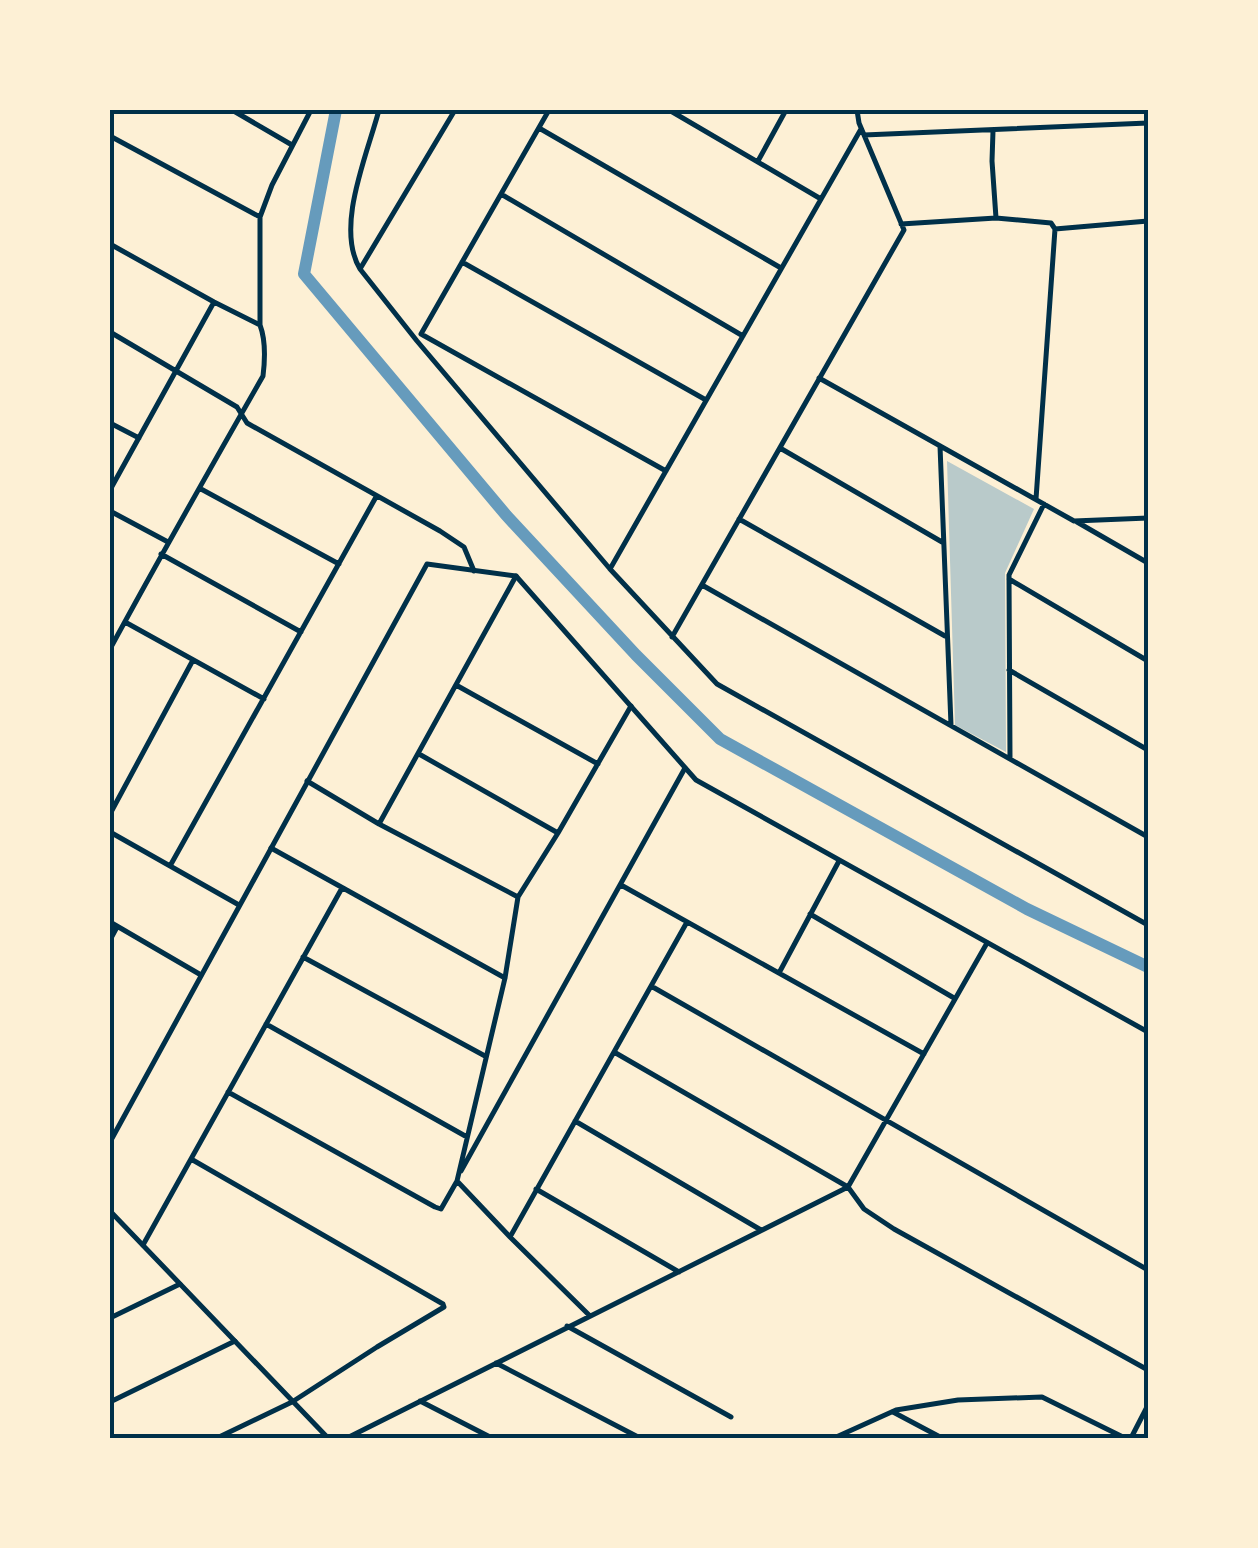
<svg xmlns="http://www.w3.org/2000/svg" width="1258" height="1548" font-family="Inter,sans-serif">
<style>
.green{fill:#b9caca}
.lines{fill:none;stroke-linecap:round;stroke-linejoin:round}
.river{stroke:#669bbc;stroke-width:12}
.minor{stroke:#003049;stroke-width:5}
.tertiary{stroke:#003049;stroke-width:5}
.neatline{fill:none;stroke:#003049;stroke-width:4}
</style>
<rect width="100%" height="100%" fill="#fdf0d5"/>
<path class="green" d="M947,461l87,48 -29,64 1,179 -51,-27z"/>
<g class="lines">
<path class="river" d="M336,110l-32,164 202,241 130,140 84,84 307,170 121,58"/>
<path class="minor" d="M232,110l60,35
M455,110l-95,159 57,72 193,228 107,115 431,241
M669,110l152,89
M539,128l242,140
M993,131l-1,30 4,57
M864,135l284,-12
M110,136l150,81
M758,161l28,-51
M501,194l242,142
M901,224l95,-6 55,5 4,6
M110,244l104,58 46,23c6,16 5,35 3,51 -52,91 -103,181 -153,273
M462,262l244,138
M360,269c-25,-42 7,-114 19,-159
M260,325v-108l12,-32 39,-75
M110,332l127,75 10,16 193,108 24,16 10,24
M421,334l245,137
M421,334l128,-224
M819,378l255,143 74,-3
M110,423l29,15
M940,446l11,279
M780,448l162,94
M201,489l138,75
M110,490l104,-188
M1036,499l19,-270 93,-8
M110,511l58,31
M739,519l206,117
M1077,522l71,41
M161,554l140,78
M610,569l251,-440
M1009,579l139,82
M702,585l446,252
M125,622l139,77
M672,637l232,-407 -45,-107 -2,-13
M1009,670l139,80
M456,685l142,79
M419,754l139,79
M1010,758l-1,-183 35,-71
M307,781l72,43 139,73 -13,81 -48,203 53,56 79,78
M110,814l83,-154
M379,824l137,-248
M110,832l129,73
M271,848l234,130
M170,866l206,-369
M621,885l303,169
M518,897l40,-64 73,-127
M810,914l144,84
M110,922l91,53
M110,940l7,-13
M303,957l182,99
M779,973l60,-112
M651,986l497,284
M266,1024l201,113
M614,1052l234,135 16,22 30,20 254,141
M228,1092l207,115 6,2 16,-28
M575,1121l186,109
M191,1159l252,145 1,3 -67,40 -85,55 -75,36
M461,1171l224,-403
M536,1189l143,83
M510,1237l177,-315
M143,1245l199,-357
M110,1318l70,-34
M567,1326l164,91
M496,1363l144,75
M420,1401l72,37
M110,1402l125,-61
M893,1412l49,26
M347,1438l501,-251 139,-244
M1131,1438l17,-33"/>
<path class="tertiary" d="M110,1142l317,-578 89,12 180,204 452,252
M110,1211l218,227
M834,1438l62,-28 62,-10 84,-3 83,41"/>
</g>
<rect width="1258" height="1548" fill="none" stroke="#fdf0d5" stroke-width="225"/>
<rect x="112" y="112" width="1034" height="1324" class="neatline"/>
</svg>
